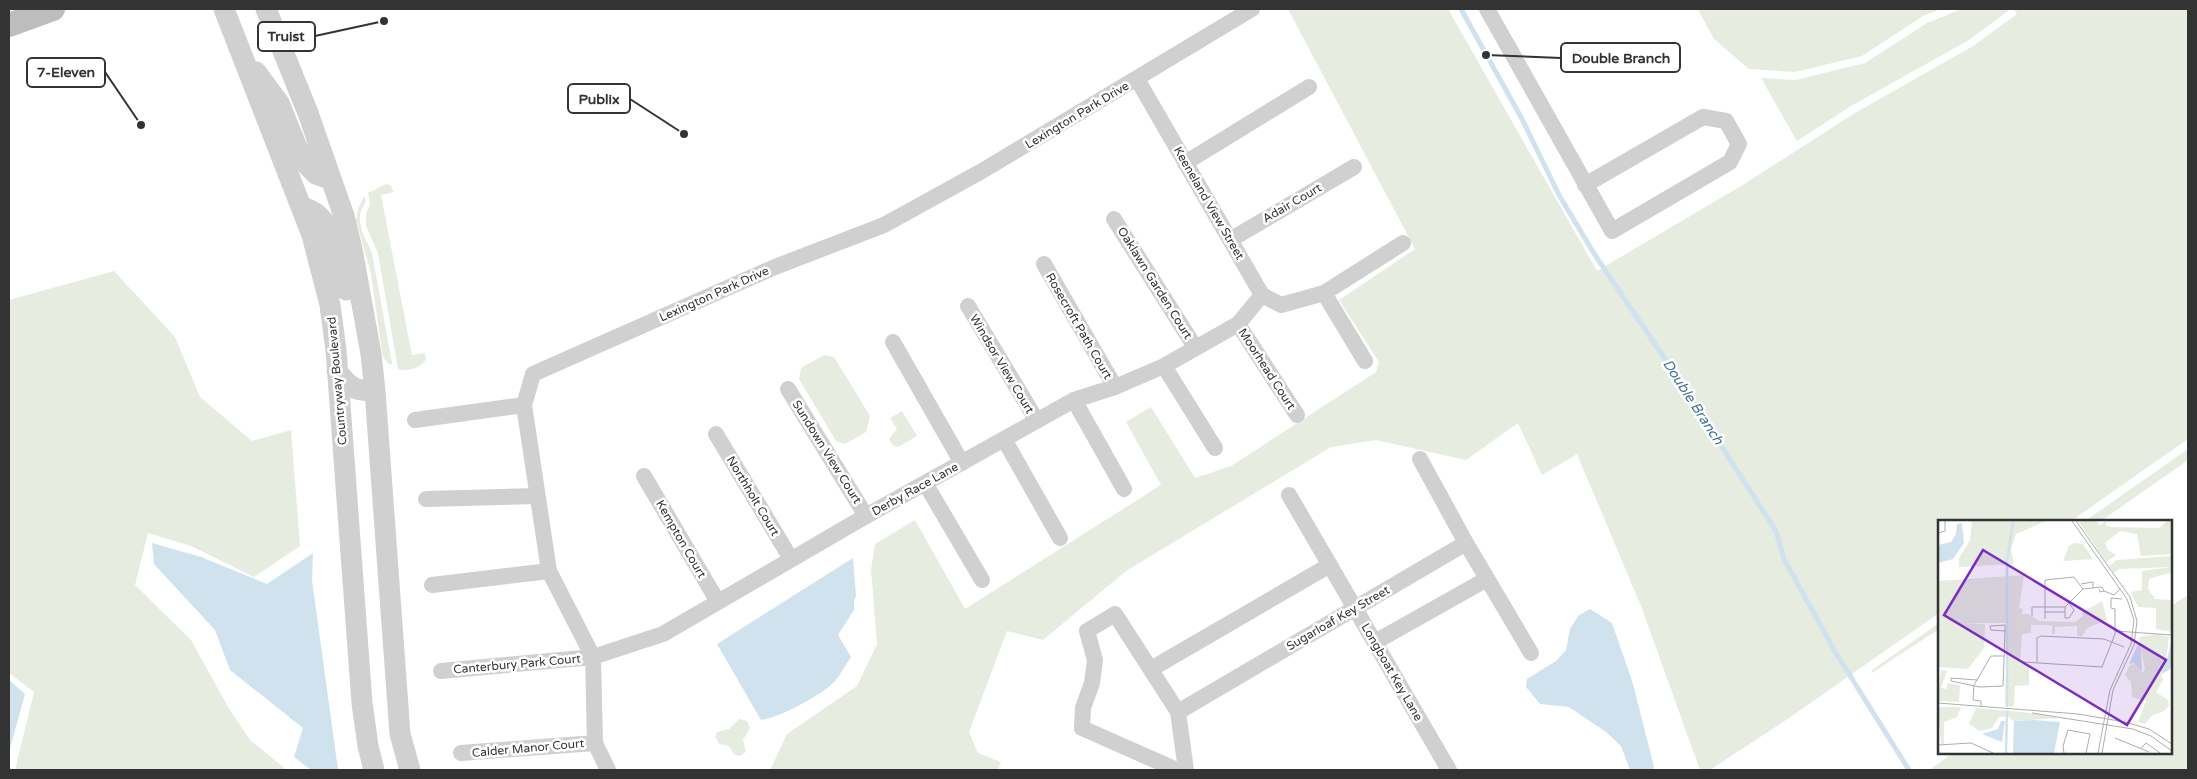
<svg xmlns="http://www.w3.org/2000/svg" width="2197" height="779" font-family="'Varela Round',sans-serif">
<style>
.green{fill:#e6ecdf}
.water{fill:#cfe2ee}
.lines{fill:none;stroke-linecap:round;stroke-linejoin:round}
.stream{stroke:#cfe2ee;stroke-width:5}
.minor{stroke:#d0d0d0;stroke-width:16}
.tertiary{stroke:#d0d0d0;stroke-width:21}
.secondary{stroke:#bdbdbd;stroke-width:24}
.labels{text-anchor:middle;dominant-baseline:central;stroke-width:5;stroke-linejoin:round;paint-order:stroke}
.street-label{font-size:12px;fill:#333;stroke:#fff}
.water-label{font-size:14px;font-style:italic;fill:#3f7597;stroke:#fff}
.inset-river{fill:none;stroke:#cfe2ee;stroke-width:2.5}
.inset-road{fill:none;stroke:#adadad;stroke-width:1}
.view{fill:#7b2cbf;fill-opacity:0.15;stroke:#7b2cbf;stroke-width:2.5}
.inset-edge{fill:none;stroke:#333;stroke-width:2.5}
.leader{fill:none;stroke:#333;stroke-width:2}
.callout-dot{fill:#333;stroke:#fff;stroke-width:2}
.callout{fill:#fff;stroke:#333;stroke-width:2}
.callout-label{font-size:14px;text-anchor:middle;font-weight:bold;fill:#333}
</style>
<rect width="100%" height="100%" fill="#fff"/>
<path class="green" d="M1288,9h160l149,262 144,-85 114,-73 118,-67 44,-32 -3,-5h174v430l-117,82 -131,1 -1,91 -150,105 -79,52h-10l-59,-164 -64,-152 -35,21 -24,-52 -52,37 -90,-20 -45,7 -205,124 -83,69 -36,-9 -38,101 9,21 23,9 -3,8h-228l17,-36 70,-48 20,-42 -6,-74 4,-26 40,-24 50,89 196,-124 -35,-63 25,-15 44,71 36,-12 145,-94 3,-10 -40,-62 76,-51z
M1698,9h243l-18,7 -61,40 -67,16 -46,-3 -35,-30z
M1962,9h45l1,2 -39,29 -118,66 -54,35 -36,-63 34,2 70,-17 62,-40z
M386,184l4,1 4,7 -13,3 31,160 13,-2 1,6c-5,9 -17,13 -28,10l-20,-116 -12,-27v-12l4,-10 -2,-11z
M364,196l2,4 -6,14v8l2,10 10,21 20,110 -2,2 -7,-8 -1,-5 -11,-78 -15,-54 2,-11z
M114,271l61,66 25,60 52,44 39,-11 9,116 -46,31 -63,-31 -43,-13 -13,52 56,55 37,67 22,33 37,30h-272l19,-78 -25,-19v-373z
M824,355l10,2 36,59 -4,16 -21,12 -9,-3 -37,-62 2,-11z
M902,411l15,25 -19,11 -5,-2 -4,-6 8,-10 -7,-11z
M2188,449v11l-87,61h-16z
M2188,595v175h-259l24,-17h218v-147z
M1939,623v6l-67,44v-3z
M739,719l8,2 3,7 -7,12 3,12 -7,4 -5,-2 -5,-8 -10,-2 -4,-7 2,-5 12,-3z"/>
<path class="water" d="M152,543l49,14 66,27 46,-31 -1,27 26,190h-27l-17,-13 9,-29 -73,-58 -15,-40 -61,-66z
M853,558l3,38 -2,5v9l-16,25 13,22c-5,7 -10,16 -15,23 -12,14 -57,38 -75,40l-44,-76z
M1590,609l22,14 21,61 21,83 -1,3h-23l-9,-24 -15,-14 -37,-25 -29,-3 -14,-17 1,-8 29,-18 10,-11 4,-21 8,-13z
M9,680l16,14 -16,58z"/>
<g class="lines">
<path class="stream" d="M1461,9l61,110 37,76 36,60 72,107 109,169 8,28 50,91 75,120"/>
<path class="minor" d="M1487,9l125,222 118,-69 9,-18 -13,-23 -23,-4 -118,68
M1185,163l124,-76
M1114,219l81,128
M1230,240l124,-73
M1044,264l71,123
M1324,293l41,68
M1262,295l19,10 43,-12 79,-50
M968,306l69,115
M1238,324l59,91
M893,342l69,121
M1164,366l51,82
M788,389l78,127
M1074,400l50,89
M415,420l109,-15
M716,434l75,125
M1004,439l56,99
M644,476l74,126
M925,483l57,97
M1289,495l160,275
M426,499l111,-3
M1466,543l65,110
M432,585l117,-14
M1375,642l112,-63
M1151,669l179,-104
M441,671l152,-14 70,-23 203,-118 208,-116 41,-13 49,-21 74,-42 24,-29 -125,-216
M461,753l134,-10
M608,770l-13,-27 -2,-86 -44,-86 -25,-166 9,-31 242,-107 109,-42 98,-54 270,-162
M1177,770l-95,-42 1,-20 9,-25 3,-23 -8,-29 28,-17 63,98
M1186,770l-8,-58 288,-169 -46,-84"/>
<path class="tertiary" d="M224,9l88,226 18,70 6,45 26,353 6,43 6,24
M266,9l42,104 36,103 8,33 19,105 4,37 25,343 10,36
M256,72l23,31 17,42 12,21 8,8 14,5
M301,207c34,6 39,56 45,83
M337,371c12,16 17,20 38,20"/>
<path class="secondary" d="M9,25l44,-16"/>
</g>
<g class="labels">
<g class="street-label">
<text transform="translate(1077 115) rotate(-31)">Lexington Park Drive</text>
<text transform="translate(1209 203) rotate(60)">Keeneland View Street</text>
<text transform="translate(1292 203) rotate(-30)">Adair Court</text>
<text transform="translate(1155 283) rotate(58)">Oaklawn Garden Court</text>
<text transform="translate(714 294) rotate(-24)">Lexington Park Drive</text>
<text transform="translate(1079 326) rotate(60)">Rosecroft Path Court</text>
<text transform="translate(1002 364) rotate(59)">Windsor View Court</text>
<text transform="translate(1267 369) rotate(57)">Moorhead Court</text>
<text transform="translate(337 381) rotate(-95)">Countryway Boulevard</text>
<text transform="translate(827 452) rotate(58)">Sundown View Court</text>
<text transform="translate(915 489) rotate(-29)">Derby Race Lane</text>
<text transform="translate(753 496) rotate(59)">Northholt Court</text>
<text transform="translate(681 539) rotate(60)">Kempton Court</text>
<text transform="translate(1338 618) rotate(-30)">Sugarloaf Key Street</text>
<text transform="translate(517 664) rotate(-5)">Canterbury Park Court</text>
<text transform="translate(1392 672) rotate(60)">Longboat Key Lane</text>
<text transform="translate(528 748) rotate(-5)">Calder Manor Court</text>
</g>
<g class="water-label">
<text transform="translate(1693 402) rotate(57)">Double Branch</text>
</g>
</g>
<g transform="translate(1938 520)">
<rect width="234" height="234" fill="#fff"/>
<path d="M31,1h77l-30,13 -5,15 3,15 -55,3v-9l11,-17 2,-19zM140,1h18l4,4 6,-4v5l6,1 47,1 8,-7h5v33l-31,2 -4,-22 -17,-3 -15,12 3,7 8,5 -10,7zM136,23l9,1 10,15 -30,2 6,-15zM234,36v16l-23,7 -1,10 7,10 17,1v32l-16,-3v-21l-18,-1 -7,-15 11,-2v-19l29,-4 -52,2 -5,4 -5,-7 8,-6zM86,55l-5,33 4,1 -1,5h6l11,7 36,1 8,-6 -1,-4 20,-11 5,19 -20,8 -5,8h-5v-10l-22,1v7h-3v-8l-4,-1h-17v8l-9,1 -2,29 9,2v20l-14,1 -1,20 -3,1 -6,-3 3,-81h-48l25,1 -1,24 -16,21 -30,-2v-86zM219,114l12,3 -3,22 -7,7 4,14 -7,12 12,8 1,5 -5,6 -13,5 -6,8 -7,-2 8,-21 -14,-4 -1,-15 -6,-7 5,-10 5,-1 7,9 3,-3 -6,-33zM3,150l6,1 -6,17 5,1 2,-6 12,2 -1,17 -21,-1zM0,187h23l-4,10 -13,5v22h-3zM38,188l46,4 39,6 -48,3 -5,-5 -9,1 -7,11 -13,3 -10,-7z" fill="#e6ecdf"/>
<path d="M24,3l2,20 -11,16 -15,4v-18l13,-3 5,-8 1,-10zM234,119v29l-10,6 -2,-8 7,-6zM201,122l2,5 1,25 -8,-9 -5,1zM96,200l26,2 -6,31h-41l1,-32zM63,201h4l-3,21 -20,-8 16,-5z" fill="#cfe2ee"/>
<path class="inset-river" d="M69,187v-146l6,-40M68,233l1,-42"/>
<path class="inset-road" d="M134,1l55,78 7,21 -3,24 -21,46 -12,63M138,1l54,76 7,24 -3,24 -21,45 -11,63M0,13l7,-2v-10M143,64l12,-2v6M166,71l10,4 6,-6M127,87v11h4l5,-8 -6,-8M107,92h20M94,96v-9h33l18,-18 19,-2 2,4 -4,1 -1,-3M107,99v-39l29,-3 9,12M177,111l57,4M103,116l63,3 20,8M85,142l79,5 13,-33v-25l-4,-1v-10l11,1M99,142v-24l4,-2M39,160l-26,-2v3l29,6 23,-1 2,-55 -14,-1 -1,-4 15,-1v6M0,183l140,11 47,8 24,7 23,15M43,186v-5l-8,-1 1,-15 17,-29h13M94,193l101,16 18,7 21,15M177,218l34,14M0,225l33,-2 22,10M203,228l5,-5 14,10M126,233l-1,-7 5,-16 22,4 -4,19"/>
<path class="view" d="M45,30l183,110 -39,65 -183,-110z"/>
<rect width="234" height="234" class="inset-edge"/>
</g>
<path class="leader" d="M384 21L315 36M1486 55L1561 58M141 125L105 72M684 134L630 99"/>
<g class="callout-dot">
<circle cx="384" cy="21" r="5"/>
<circle cx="1486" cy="55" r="5"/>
<circle cx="141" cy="125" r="5"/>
<circle cx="684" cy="134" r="5"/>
</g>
<g class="callout">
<rect x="258" y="22" width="57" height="29" rx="5"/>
<rect x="1561" y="43" width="119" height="29" rx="5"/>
<rect x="27" y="58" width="78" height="29" rx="5"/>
<rect x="568" y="84" width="62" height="29" rx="5"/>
</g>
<g class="callout-label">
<text x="286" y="41">Truist</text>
<text x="1621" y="63">Double Branch</text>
<text x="66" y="77">7-Eleven</text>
<text x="599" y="104">Publix</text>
</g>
<rect width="2197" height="779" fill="none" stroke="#333333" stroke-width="20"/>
</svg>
